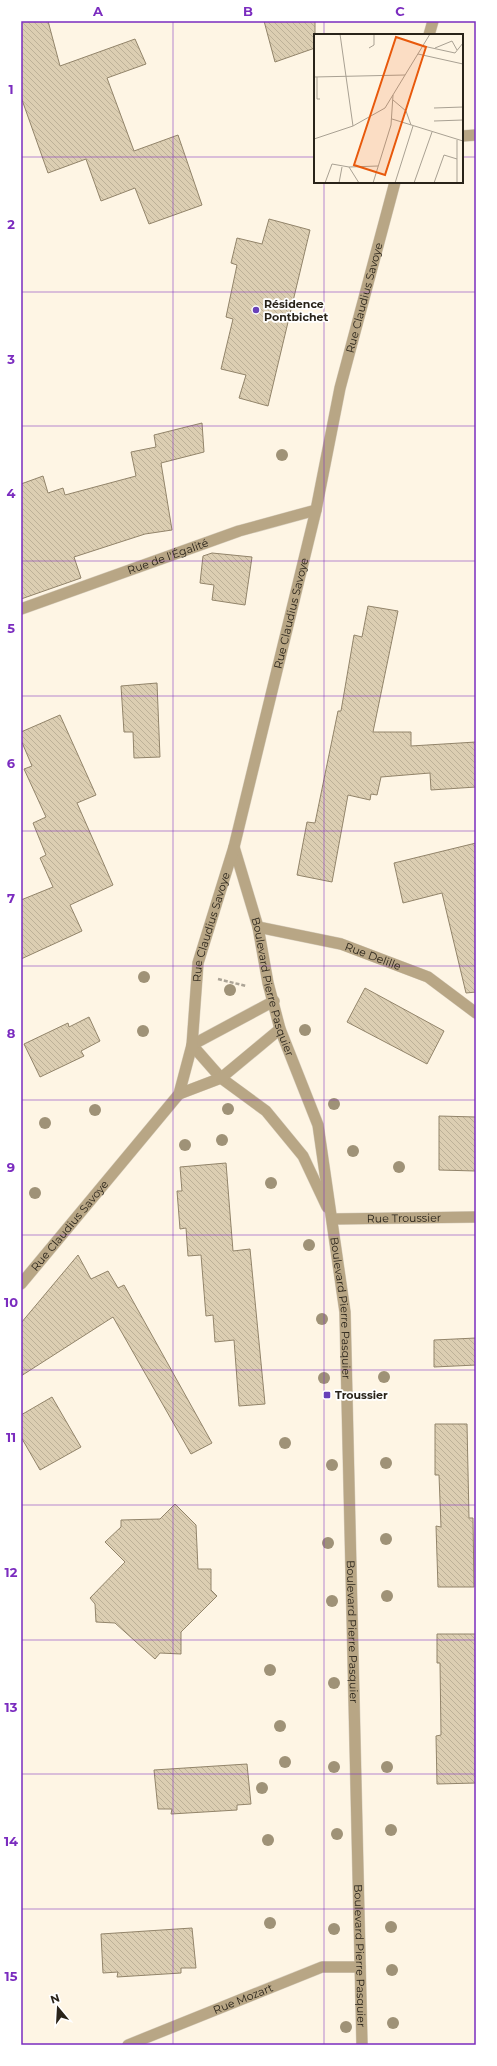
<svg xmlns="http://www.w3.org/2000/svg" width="497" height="2066" font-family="Montserrat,sans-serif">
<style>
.building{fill:url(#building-back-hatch);stroke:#92846a}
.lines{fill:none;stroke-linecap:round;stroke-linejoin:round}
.minor-casing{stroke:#d8cfbf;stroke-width:12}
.path{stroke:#aca496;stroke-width:2.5;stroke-dasharray:4 2;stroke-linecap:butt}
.minor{stroke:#b8a685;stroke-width:11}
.tree{fill:#9f9277}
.grid{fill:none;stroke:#7b2cbf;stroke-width:1;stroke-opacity:0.55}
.poi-dot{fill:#6841b9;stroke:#fff;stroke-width:1.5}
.labels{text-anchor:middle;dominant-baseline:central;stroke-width:3.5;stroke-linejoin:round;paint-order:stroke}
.street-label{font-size:11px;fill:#292319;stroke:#fff}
.poi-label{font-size:11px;font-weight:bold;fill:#292319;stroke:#fff;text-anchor:start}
.inset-road{fill:none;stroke:#a9a193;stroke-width:1}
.view{fill:#e8590c;fill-opacity:0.15;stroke:#e8590c;stroke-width:2}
.inset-edge{fill:none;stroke:#292319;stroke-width:2}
.neatline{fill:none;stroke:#7b2cbf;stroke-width:1.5}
.grid-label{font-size:13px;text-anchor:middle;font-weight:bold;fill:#7b2cbf}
</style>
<defs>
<pattern id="building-back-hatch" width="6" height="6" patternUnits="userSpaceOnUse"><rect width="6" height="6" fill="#dcceb2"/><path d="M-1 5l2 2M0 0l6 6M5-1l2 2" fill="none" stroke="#bdb198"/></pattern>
</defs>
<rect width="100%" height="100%" fill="#fef5e4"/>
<path class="building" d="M21,21h27l12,45 75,-27 11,25 -39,14 27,73 44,-16 24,70 -53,19 -14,-36 -34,13 -15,-42 -38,14 -27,-76z
M264,21h51v27l-40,14z
M269,219l41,11 -42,176 -29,-8 7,-23 -25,-6 12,-50 -7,-2 11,-52 -6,-2 6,-25 25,6z
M202,423l2,29 -43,11 11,67 -27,4 -71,23 7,21 -60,21v-115l22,-8 5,17 15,-5 2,7 71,-19 -5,-24 25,-5 -2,-12z
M212,553l40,4 -7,48 -33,-5 2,-15 -14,-2 3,-27z
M368,606l30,5 -25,121h38v14l65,-4v45l-45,3 -1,-17 -49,4 -4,18 -6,-1 -1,6 -22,-5 -16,87 -35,-7 10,-53 8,1 23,-112h3l13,-76 8,2z
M157,683l3,74 -26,1 -1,-26h-9l-3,-46z
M60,715l36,80 -19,8 36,82 -43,20 12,26 -61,28v-59l32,-13 -13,-29 6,-3 -13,-32 13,-6 -22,-48 8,-3 -11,-26v-8z
M476,843v149l-10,1 -24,-100 -39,10 -9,-40z
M365,988l79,43 -17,33 -80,-42z
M89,1017l11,24 -19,10 3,5 -44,21 -16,-33 44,-21 1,4z
M439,1116l37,1v54l-37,-1z
M226,1163l7,88 17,-2 15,155 -26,2 -5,-66 -19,2 -2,-27 -7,1 -5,-61 -13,1 -2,-28 -6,1 -3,-38h5l-2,-24z
M78,1255l13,24 17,-8 10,17 6,-3 88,158 -21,11 -78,-137 -92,59v-53z
M476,1338v27l-42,2v-27z
M52,1397l29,50 -41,23 -19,-33v-22z
M435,1424h32l2,94h4l1,69h-36l-2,-61 5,1 -2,-52h-4z
M175,1504l21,21 2,44h13v21l6,6 -36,36v22l-21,-1 -5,6 -40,-36 -19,-1 -1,-18 -5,-6 35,-36 -20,-20 16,-15v-7l39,-1z
M437,1634h39v149l-39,1 -1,-48 5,-1 -1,-72h-3z
M247,1764l4,40 -14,1v5l-66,4 1,-5h-14l-4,-39z
M192,1928l4,40h-15v5l-64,4 1,-5 -15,1 -2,-39z"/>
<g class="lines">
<defs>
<g id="minor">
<path d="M429,35l4,-14"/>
<path d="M462,136l14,-1"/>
<path id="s1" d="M21,609l218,-78 77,-21"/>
<path id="s2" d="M234,847l24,80 10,56 12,46 38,96 27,187 17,733"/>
<path id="s3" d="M258,927l83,17 87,33 48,36"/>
<path d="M192,1045l29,33 45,33 37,45 24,51"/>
<path d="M192,1045l82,-44"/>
<path d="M179,1094l42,-16 59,-49"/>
<path id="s4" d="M333,1219l143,-2"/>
<path id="s5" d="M21,1284l158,-190 13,-49 6,-82 36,-116 82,-337 24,-122 55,-206"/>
<path id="s6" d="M128,2045l194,-78h38"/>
</g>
</defs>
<use href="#minor" class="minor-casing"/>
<path class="path" d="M218,979l28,7"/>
<use href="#minor" class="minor"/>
</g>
<g class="tree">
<circle cx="282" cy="455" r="6"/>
<circle cx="144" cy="977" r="6"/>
<circle cx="230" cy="990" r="6"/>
<circle cx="305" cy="1030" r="6"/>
<circle cx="143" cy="1031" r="6"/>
<circle cx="334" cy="1104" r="6"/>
<circle cx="228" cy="1109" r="6"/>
<circle cx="95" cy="1110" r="6"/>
<circle cx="45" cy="1123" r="6"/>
<circle cx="222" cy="1140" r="6"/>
<circle cx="185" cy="1145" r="6"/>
<circle cx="353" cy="1151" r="6"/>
<circle cx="399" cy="1167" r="6"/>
<circle cx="271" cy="1183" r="6"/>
<circle cx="35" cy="1193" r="6"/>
<circle cx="309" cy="1245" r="6"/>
<circle cx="322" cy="1319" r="6"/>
<circle cx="384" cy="1377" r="6"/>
<circle cx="324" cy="1378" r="6"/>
<circle cx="285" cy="1443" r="6"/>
<circle cx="386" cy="1463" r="6"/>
<circle cx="332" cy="1465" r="6"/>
<circle cx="386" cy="1539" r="6"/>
<circle cx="328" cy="1543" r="6"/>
<circle cx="387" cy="1596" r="6"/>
<circle cx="332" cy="1601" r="6"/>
<circle cx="270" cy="1670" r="6"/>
<circle cx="334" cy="1683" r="6"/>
<circle cx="280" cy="1726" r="6"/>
<circle cx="285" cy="1762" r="6"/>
<circle cx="334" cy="1767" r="6"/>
<circle cx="387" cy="1767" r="6"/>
<circle cx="262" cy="1788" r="6"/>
<circle cx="391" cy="1830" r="6"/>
<circle cx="337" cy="1834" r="6"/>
<circle cx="268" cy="1840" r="6"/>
<circle cx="270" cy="1923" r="6"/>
<circle cx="391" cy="1927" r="6"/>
<circle cx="334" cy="1929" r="6"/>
<circle cx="392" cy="1970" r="6"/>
<circle cx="393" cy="2023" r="6"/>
<circle cx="346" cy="2027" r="6"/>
</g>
<path class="grid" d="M173,21v2024M324,21v14M21,157h294M462,157h14M324,182v1863M21,292h455M21,426h455M21,561h455M21,696h455M21,831h455M21,966h455M21,1100h455M21,1235h455M21,1370h455M21,1505h455M21,1640h455M21,1774h455M21,1909h455"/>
<g class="poi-dot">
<circle cx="256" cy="310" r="4"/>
<rect x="323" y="1391" width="8" height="8" rx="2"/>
</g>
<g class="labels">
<g class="street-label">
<text stroke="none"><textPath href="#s5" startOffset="1066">Rue Claudius Savoye</textPath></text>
<text stroke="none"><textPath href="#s1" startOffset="156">Rue de l'Égalité</textPath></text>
<text stroke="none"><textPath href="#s5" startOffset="742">Rue Claudius Savoye</textPath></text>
<text stroke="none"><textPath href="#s5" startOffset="418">Rue Claudius Savoye</textPath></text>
<text stroke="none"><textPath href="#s3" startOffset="119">Rue Delille</textPath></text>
<text stroke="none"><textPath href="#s2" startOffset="145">Boulevard Pierre Pasquier</textPath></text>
<text stroke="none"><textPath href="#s4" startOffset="71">Rue Troussier</textPath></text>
<text stroke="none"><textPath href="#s5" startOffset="76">Rue Claudius Savoye</textPath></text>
<text stroke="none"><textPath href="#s2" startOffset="476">Boulevard Pierre Pasquier</textPath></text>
<text stroke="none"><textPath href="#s2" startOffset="800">Boulevard Pierre Pasquier</textPath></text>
<text stroke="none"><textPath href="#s2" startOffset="1124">Boulevard Pierre Pasquier</textPath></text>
<text stroke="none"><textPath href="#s6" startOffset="124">Rue Mozart</textPath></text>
</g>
<g class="poi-label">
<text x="264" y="304">Résidence<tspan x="264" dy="13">Pontbichet</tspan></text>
<text x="335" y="1395">Troussier</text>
</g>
</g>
<g transform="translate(314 34)">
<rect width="149" height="149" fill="#fef5e4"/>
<path class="inset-road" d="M0,0h77M26,0l13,92M109,12l32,7 8,-10M55,14l5,-3v-10M121,14l17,-7 5,9M104,20l45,10M0,43l91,-2M3,43v22h3M79,66l13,11 5,14M120,74l29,-1M78,85l71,22M120,87l29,-1M0,105l39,-13 32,-18 45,-74M35,133l10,16M11,149l7,-19 17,3 29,-1M25,149l3,-16M59,149l18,-58 2,-30M81,149l18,-57M100,149l18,-51M120,149l10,-28 13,4M143,149v-43"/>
<path class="view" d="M82,3l30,10 -41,128 -31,-10z"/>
<rect width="149" height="149" class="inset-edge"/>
</g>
<rect width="497" height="2066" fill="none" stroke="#ffffff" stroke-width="44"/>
<g transform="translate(58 2008) rotate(342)" stroke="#ffffff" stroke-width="3" paint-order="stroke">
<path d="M0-3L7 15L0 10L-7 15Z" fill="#292319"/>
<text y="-6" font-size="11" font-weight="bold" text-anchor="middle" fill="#292319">N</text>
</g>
<rect x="22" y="22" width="453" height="2022" class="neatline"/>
<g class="grid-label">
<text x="98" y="16">A</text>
<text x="248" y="16">B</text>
<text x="400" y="16">C</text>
<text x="11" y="94">1</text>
<text x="11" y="229">2</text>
<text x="11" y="364">3</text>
<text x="11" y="498">4</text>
<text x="11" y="633">5</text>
<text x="11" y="768">6</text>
<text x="11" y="903">7</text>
<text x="11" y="1038">8</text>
<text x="11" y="1172">9</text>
<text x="11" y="1307">10</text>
<text x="11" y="1442">11</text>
<text x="11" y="1577">12</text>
<text x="11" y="1712">13</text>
<text x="11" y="1846">14</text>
<text x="11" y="1981">15</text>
</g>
</svg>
